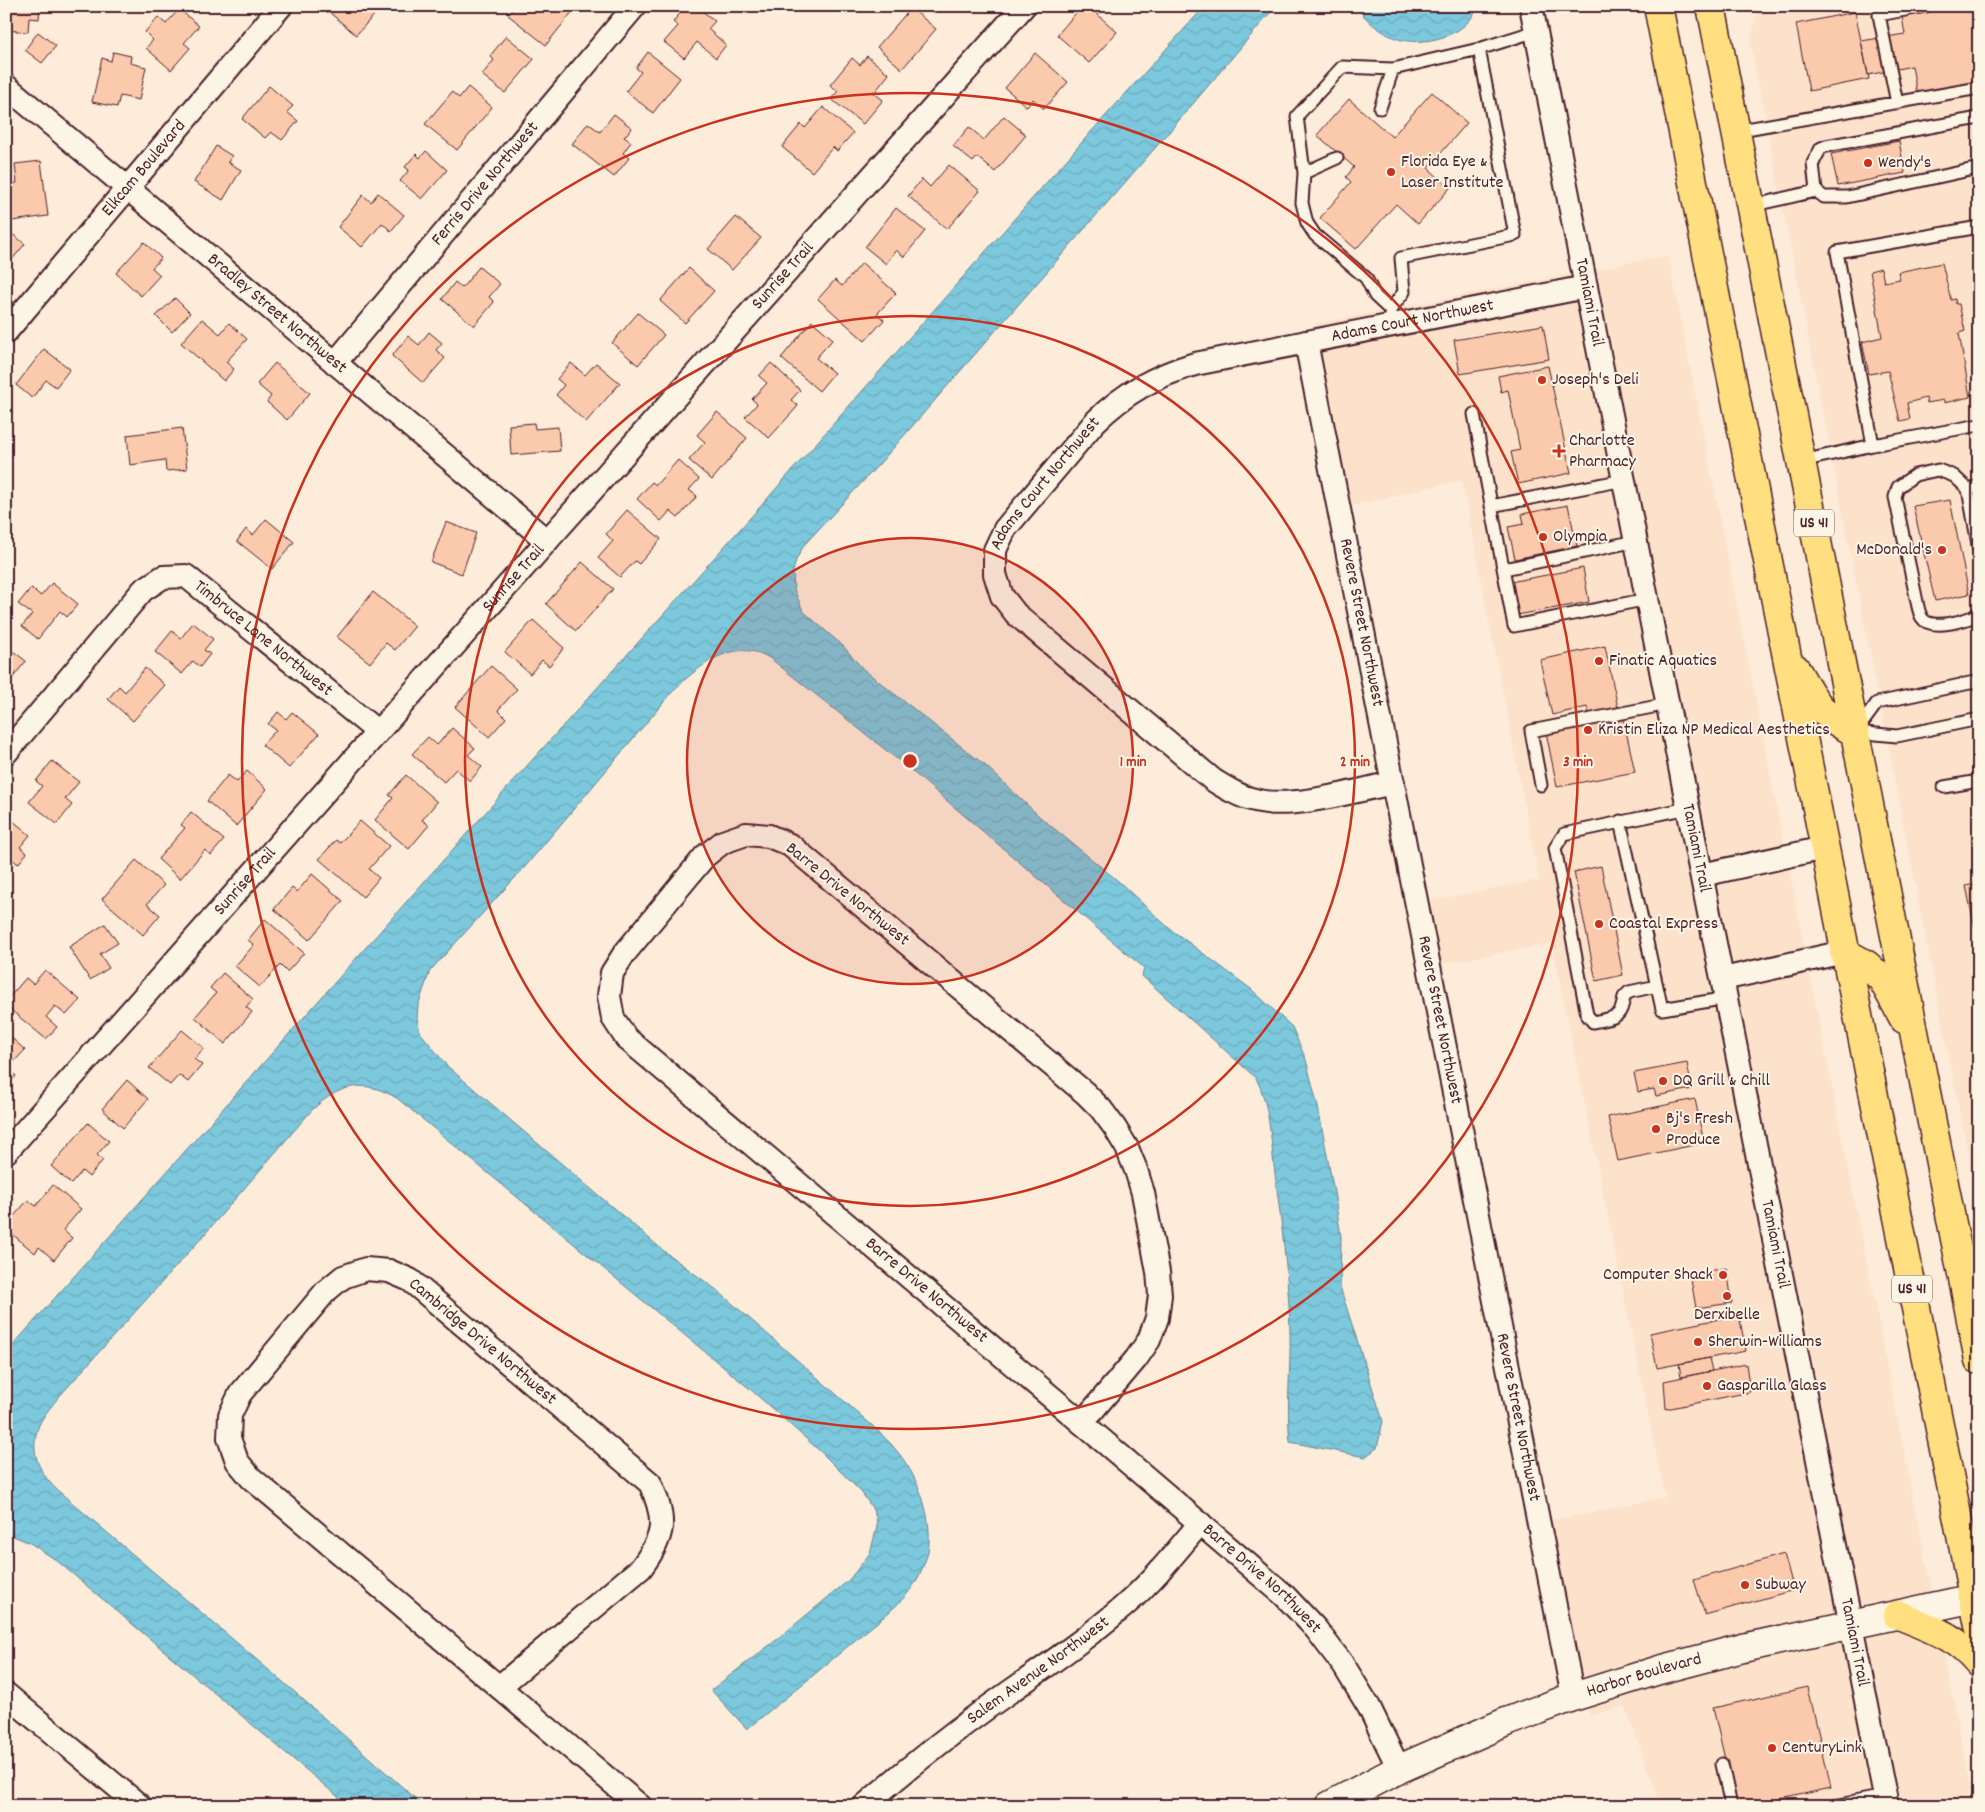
<svg xmlns="http://www.w3.org/2000/svg" width="1985" height="1812" font-family="Dekko,sans-serif">
<style>
.built{fill:#fce2cb}
.water{fill:url(#water-waves);stroke:#688495}
.building{fill:#fbc9ab;stroke:#4a1f2b}
.lines{fill:none;stroke-linecap:round;stroke-linejoin:round}
.lane-casing{stroke:#4a1f2b;stroke-width:15}
.street-casing{stroke:#4a1f2b;stroke-width:26}
.secondary-casing{stroke:#4a1f2b;stroke-width:31}
.primary-casing{stroke:#4a1f2b;stroke-width:31}
.lane{stroke:#fcf5e5;stroke-width:11}
.street{stroke:#fcf5e5;stroke-width:22}
.secondary{stroke:#fcf5e5;stroke-width:28}
.primary{stroke:#ffdf80;stroke-width:28}
.ring{fill:none;stroke:#c8321e;stroke-width:2.5}
.poi-dot{fill:#c8321e;stroke:#fcf5e5;stroke-width:2}
.labels{text-anchor:middle;dominant-baseline:central;stroke-width:4;stroke-linejoin:round;paint-order:stroke}
.shield{fill:#fcf5e5;stroke:#7f5f63;stroke-width:1}
.shield-label{font-size:16px;font-weight:bold;fill:#4a1f2b}
.poi-label{font-size:18px;fill:#4a1f2b;stroke:#fcf5e5;text-anchor:start}
.street-label{font-size:18px;fill:#4a1f2b;stroke:#fcf5e5}
.centre{fill:#c8321e;stroke:#fcf5e5;stroke-width:2.5}
.ring-label{font-size:15px;text-anchor:middle;font-weight:bold;fill:#c8321e;stroke:#fcf5e5;stroke-width:4;stroke-linejoin:round;paint-order:stroke}
</style>
<defs>
<pattern id="water-waves" width="16" height="10" patternUnits="userSpaceOnUse" patternTransform="scale(1.25)"><rect width="16" height="10" fill="#7cc8dc"/><path d="M0 5q4-4 8 0t8 0" fill="none" stroke="#6dabbd"/></pattern>
</defs>
<rect width="100%" height="100%" fill="#fcecd9"/>
<filter id="ink" filterUnits="userSpaceOnUse"><feTurbulence type="fractalNoise" baseFrequency=".02" numOctaves="2"/><feDisplacementMap in="SourceGraphic" scale="10" xChannelSelector="R" yChannelSelector="G"/><feConvolveMatrix kernelMatrix="1 2 1 2 8 2 1 2 1" color-interpolation-filters="sRGB"/></filter>
<g filter="url(#ink)">
<path class="built" d="M1761,6h218v1204l-228,-1165 4,-26z
M1668,255l306,1551h-251l-2,-9 -36,9h-24l-36,-100 -35,10 -40,-195 115,-24 -113,-554 -112,21 -11,-63 110,-21 -77,-400 -112,26 -35,-182z"/>
<path class="water" d="M1205,6h71l-107,126 -288,330 -77,83 -8,15 -3,12 1,17 9,22 40,35 20,23 123,97 54,51 77,63 52,48 82,61 41,38 14,33 12,47 16,85 7,44 -1,51 43,134 -6,27 -12,9 -75,-15c-4,-36 1,-73 0,-109 -1,-56 -9,-112 -16,-167 -3,-28 -5,-63 -18,-88l-114,-102 2,-8 -237,-201 -136,-108c-36,-23 -71,6 -97,31l-150,178 -94,103 -12,35 -1,12 3,14 27,34 218,186 53,39 157,137c7,7 15,14 21,22 20,23 35,61 33,92 0,12 -6,25 -11,36 -14,26 -43,45 -65,64 -35,30 -70,58 -106,87l-36,-39 64,-49 74,-61 21,-27 7,-26 -1,-10 -5,-11 -9,-13 -40,-40 -72,-64 -352,-290c-33,-21 -58,-15 -86,11l-115,133 -140,156c-6,8 -14,17 -18,26 -10,25 -1,46 17,64l234,199 134,118h-75l-293,-246 -26,-17 -24,-10v-180l519,-585 234,-260 332,-376z
M1357,6h120c-7,30 -56,42 -82,32 -14,-6 -31,-18 -38,-32z"/>
<path class="building" d="M7,6h33l-1,13 -10,-1 -1,14 -22,-2z
M334,6h39l-2,3 5,4 -20,22 -27,-23z
M515,6h62l-31,39 -38,-30z
M686,6h10l19,15 -7,8 18,16 -10,13 -19,-16 -13,16 -20,-16 14,-16 -5,-4z
M1082,6h6l29,26 -28,31 -32,-28z
M1905,6h71l3,16v59l-62,13 -5,-28 -44,9 -7,-34 44,-7 -5,-27z
M911,8l25,21 -34,40 -25,-22z
M179,9l20,17 -15,17 6,5 -19,22 -25,-22 7,-8 -8,-8 13,-15 8,7z
M1855,12l14,67 -60,12 -13,-67z
M38,32l18,14 -14,17 -17,-13z
M506,36l28,23 -29,34 -23,-18 12,-15 -4,-4z
M113,52l18,4 -1,7 16,4 -7,33 -19,-4 -3,11 -25,-5 10,-44 9,3z
M648,52l32,26 -27,35 -27,-22 15,-19 -5,-4z
M1035,53l33,29 -24,27 -11,-10 -6,8 -22,-19z
M867,56l22,18 -15,19 9,7 -20,24 -32,-25 7,-8 -8,-6 22,-27 8,7z
M269,86l24,20 -6,6 11,9 -16,19 -11,-8 -6,6 -23,-19z
M468,87l24,20 -35,43 -32,-26 27,-32 7,6z
M1432,92l35,31 -39,45 22,20 -32,36 -22,-20 -40,45 -36,-31 31,-36 -5,-5 8,-10 -37,-32 32,-36 43,38z
M823,107l30,26 -16,18 -4,-4 -21,25 -30,-25 19,-23 4,4z
M614,114l18,14 -8,9 7,5 -8,11 6,5 -15,19 -42,-33 16,-21 12,9z
M1004,116l22,19 -31,37 -18,-15 -4,5 -20,-16 16,-19 15,13z
M1899,141l6,32 -67,13 -7,-32z
M216,146l16,10 -4,6 13,8 -18,30 -29,-18z
M426,151l21,19 -25,29 -22,-18 9,-11 -4,-3 11,-13 4,4z
M41,161l7,55 -36,5 -4,-37 9,-1 -2,-19z
M949,165l31,26 -33,38 -39,-33 14,-17 8,8z
M378,193l26,22 -13,16 -9,-8 -20,24 -24,-20 25,-32 8,7z
M896,208l29,23 -21,26 -8,-7 -10,14 -21,-17z
M736,217l25,21 -29,32 -24,-21z
M6,229l19,15 -15,18 -4,-3z
M144,242l17,16 -9,10 8,7 -19,21 -25,-23z
M862,263l34,30 -19,21 7,6 -19,21 -47,-42 17,-19 7,6z
M1942,263l9,37 4,-1 1,5h3l6,27 -6,2 11,64 -26,6v-3l-17,3 -1,-5 -19,5 3,16 -10,2 -12,-50 -19,3 -7,-32 20,-5 -12,-66 11,-3 3,14 16,-3 -2,-7z
M479,267l21,17 -11,13 5,5 -20,24 -32,-27 13,-17 7,6z
M689,268l25,23 -29,32 -25,-22z
M175,298l15,15 -18,19 -16,-16z
M638,313l26,22 -26,30 -26,-22z
M202,319l18,15 9,-11 18,16 -21,23 8,7 -10,12 -43,-38z
M812,321l21,18 -17,19 18,15 -15,18 -38,-33z
M1543,325l6,34 -89,15 -6,-34z
M429,332l13,11 -6,7 9,8 -22,25 -31,-27 16,-20 11,9z
M44,349l26,20 -14,18 -10,-7 -14,18 -16,-13z
M275,363l35,30 -23,27 -20,-18 4,-6 -14,-12z
M571,363l14,12 11,-12 24,20 -34,39 -30,-27 8,-10 -7,-6z
M771,363l29,27 -9,10 7,6 -29,32 -24,-21 12,-13 -5,-5 15,-16 -8,-7z
M1548,366l23,107 -53,11 -7,-32 9,-2 -12,-60 -7,2 -3,-16z
M717,412l30,26 -35,42 -23,-20 16,-18 -8,-7z
M534,423l1,6 23,-2 2,24 -49,4 -2,-30z
M182,428l5,41 -21,2 -1,-11 -35,5 -3,-30z
M678,460l21,19 -10,11 8,6 -19,22 -8,-7 -9,10 -24,-22 15,-17 4,3z
M1950,500l19,94 -34,7 -22,-95z
M1568,505l9,41 -62,13 -7,-32 16,-3 -2,-10z
M627,510l34,29 -22,25 -4,-3 -15,16 -22,-19 15,-17 -7,-7z
M266,519l28,23 -22,27 -35,-28 9,-12 7,6z
M446,522l30,11 -14,41 -31,-12z
M582,562l31,27 -37,42 -30,-27z
M1583,568l6,34 -72,13 -7,-33z
M52,583l26,21 -11,13 -7,-6 -22,28 -16,-13 10,-12 -14,-10 13,-16 10,8z
M373,592l42,34 -20,24 -9,-7 -16,20 -33,-26z
M533,620l31,28 -15,18 -7,-6 -12,14 -25,-22z
M193,623l20,16 -9,11 6,4 -10,13 -7,-6 -11,13 -27,-22 17,-21 9,7z
M6,646l20,15 -20,25z
M1605,646l13,62 -29,6 -2,-7 -35,8 -12,-55z
M491,666l26,23 -19,21 8,8 -17,19 -34,-30z
M145,668l20,17 -32,36 -25,-22 11,-13 6,6z
M278,712l8,7 6,-7 27,22 -30,34 -27,-23 14,-15 -8,-6z
M1623,717l12,55 -78,15 -11,-55z
M452,728l23,20 -7,7 14,12 -12,14 -14,-12 -12,13 -32,-28 16,-17 9,8z
M52,761l27,21 -14,17 7,6 -15,19 -28,-22 13,-16 -6,-5z
M247,771l20,18 -31,37 -29,-25 21,-26 9,7z
M406,775l31,27 -15,18 7,5 -20,24 -34,-29 18,-22 -4,-3z
M191,812l33,28 -13,15 -6,-5 -25,29 -22,-20 27,-31 -4,-3z
M6,815l24,20 -10,12 7,6 -9,11 -7,-6 -5,5z
M360,821l29,25 -20,23 10,9 -16,19 -44,-38 17,-19 4,3z
M136,860l28,25 -17,19 13,11 -17,20 -41,-36z
M1601,866l22,109 -27,6 -22,-109z
M312,874l31,27 -34,39 -35,-31 18,-21 5,4z
M1979,883v65l-13,-62z
M265,919l39,34 -17,19 -7,-7 -20,22 -25,-21 19,-21 -6,-5z
M105,924l13,19 -18,11 9,14 -19,12 -21,-33z
M45,970l35,30 -14,15 -11,-9 -9,11 11,10 -11,12 -40,-33v-5l20,-23 7,6z
M223,973l30,26 -7,8 6,5 -27,32 -30,-27 21,-24 -6,-5z
M182,1030l22,18 -10,11 8,6 -14,17 -9,-7 -9,10 -21,-17z
M6,1033l19,17 -17,18 8,8 -10,11z
M1687,1063l5,26 -36,7 -2,-7 -16,3 -4,-19z
M127,1080l21,19 -25,29 -21,-19z
M1695,1099l9,44 -86,18 -10,-44z
M88,1123l21,18 -12,14 6,5 -14,17 -7,-6 -11,13 -20,-18z
M53,1185l28,24 -18,21 9,8 -18,22 -15,-13 -4,6 -29,-24v-4l22,-25 8,6z
M1727,1268l5,35 -36,5 -6,-34z
M1739,1315l7,36 -89,17 -7,-35z
M1709,1358l3,13 -31,6 -2,-13z
M1746,1364l4,28 -84,17 -2,-28z
M1784,1554l10,36 -89,25 -11,-35z
M1808,1687l23,101 -82,18h-13l-23,-98z"/>
<g class="lines">
<defs>
<path id="lane" d="M1897,103l-18,-88 47,-9
M1380,108l13,-39
M1735,131l244,-43
M1304,173l33,-15
M1816,191l8,6h23l132,-29
M1750,206l66,-15 -3,-28 8,-15 5,-2 153,-28
M1979,227l-142,25 36,193 106,-20
M1390,310l-15,-14 -9,-18 -51,-43 -8,-12 -5,-20 2,-30 -7,-57 45,-49 51,2 86,-20
M1394,325l-4,-15 14,-18 -3,-34 114,-23 -36,-186 57,-18
M1474,414l40,212 134,-27
M1802,461l71,-16
M1979,486l-11,3 11,61
M1968,489l-14,-13 -16,-6 -23,5 -17,12 -3,10 22,105c1,5 2,11 5,16 8,13 46,3 57,-5
M1491,506l133,-26
M1504,569l132,-28
M1858,729l19,-26 102,-22
M1855,732l42,4 82,-17
M1541,785l-10,-54 137,-27
M1944,787l35,-6
M1620,821l42,188 65,-11
M1657,986l-28,6 -5,5c-3,23 -10,20 -31,25l-6,-7 -32,-167 9,-14 124,-26
M1722,1764l9,42
M1833,1806l52,-10"/>
<g id="street">
<path id="s1" d="M1531,6l157,802 199,998"/>
<path id="s2" d="M6,86l541,455"/>
<path id="s3" d="M6,332l275,-326"/>
<path id="s4" d="M1306,342l267,1355"/>
<path id="s5" d="M335,363l300,-357"/>
<path id="s6" d="M6,753l137,-163 20,-13 23,-1 192,156"/>
<path id="s7" d="M1393,783c-39,8 -101,27 -138,17 -15,-3 -29,-12 -42,-20l-197,-166 -14,-18 -7,-22v-24l10,-21 90,-107c29,-29 60,-46 100,-58l391,-77"/>
<path d="M746,834l23,2 21,9 295,248 16,16 14,19 12,20 9,22 7,23 15,79 2,23 -3,23 -8,22 -13,19 -54,64 -456,-385 -13,-20 -4,-22 3,-23 12,-19 81,-98 18,-14z"/>
<path d="M1702,875l122,-27"/>
<path d="M1723,979l121,-27"/>
<path id="s8" d="M6,1152l541,-611 477,-535"/>
<path id="s9" d="M1082,1423l202,172 32,34 28,37 25,41 30,62"/>
<path d="M499,1687l142,-119c24,-32 26,-48 9,-85l-240,-203 -21,-9 -23,-2 -23,8 -17,14 -86,103 -10,21 -1,23 8,23 14,17 389,328"/>
<path d="M6,1694l134,112"/>
<path id="s10" d="M864,1806c38,-33 76,-64 116,-93 48,-35 98,-67 143,-106 29,-25 53,-55 77,-84"/>
</g>
<g id="secondary">
<path id="s11" d="M1329,1806l70,-37 107,-47 67,-25 86,-27 84,-22 236,-51"/>
</g>
<path id="primary" d="M1658,6l321,1620
M1711,6l268,1354
M1795,668c19,32 25,48 60,64
M1844,952l23,13 15,14 22,40
M1898,1615c32,13 58,21 81,49"/>
</defs>
<use href="#lane" class="lane-casing"/>
<use href="#street" class="street-casing"/>
<use href="#secondary" class="secondary-casing"/>
<use href="#primary" class="primary-casing"/>
<use href="#lane" class="lane"/>
<use href="#street" class="street"/>
<use href="#secondary" class="secondary"/>
<use href="#primary" class="primary"/>
</g>
</g>
<circle cx="910" cy="761" r="223" fill="#c8321e" fill-opacity=".12"/>
<g class="ring">
<circle cx="910" cy="761" r="223"/>
<circle cx="910" cy="761" r="445"/>
<circle cx="910" cy="761" r="668"/>
</g>
<g class="poi-dot">
<circle cx="1868" cy="163" r="5"/>
<circle cx="1391" cy="172" r="5"/>
<circle cx="1542" cy="380" r="5"/>
<path d="M1556.5 443.5h5v5h5v5h-5v5h-5v-5h-5v-5h5z"/>
<circle cx="1543" cy="537" r="5"/>
<circle cx="1942" cy="550" r="5"/>
<circle cx="1599" cy="661" r="5"/>
<circle cx="1588" cy="730" r="5"/>
<circle cx="1599" cy="924" r="5"/>
<circle cx="1663" cy="1081" r="5"/>
<circle cx="1656" cy="1129" r="5"/>
<circle cx="1723" cy="1275" r="5"/>
<circle cx="1727" cy="1296" r="5"/>
<circle cx="1698" cy="1342" r="5"/>
<circle cx="1707" cy="1386" r="5"/>
<circle cx="1745" cy="1585" r="5"/>
<circle cx="1772" cy="1748" r="5"/>
</g>
<g class="labels">
<g class="shield">
<rect x="1794" y="509.5" width="40" height="27" rx="4"/>
<rect x="1892" y="1275.5" width="40" height="27" rx="4"/>
</g>
<g class="shield-label">
<text x="1814" y="523">US 41</text>
<text x="1912" y="1289">US 41</text>
</g>
<g class="poi-label">
<text x="1401" y="162">Florida Eye &amp;<tspan x="1401" dy="21">Laser Institute</tspan></text>
<text x="1878" y="163">Wendy's</text>
<text x="1552" y="380">Joseph's Deli</text>
<text x="1569" y="441">Charlotte<tspan x="1569" dy="21">Pharmacy</tspan></text>
<text x="1553" y="537">Olympia</text>
<text x="1932" y="550" text-anchor="end">McDonald's</text>
<text x="1609" y="661">Finatic Aquatics</text>
<text x="1598" y="730">Kristin Eliza NP Medical Aesthetics</text>
<text x="1609" y="924">Coastal Express</text>
<text x="1673" y="1081">DQ Grill &amp; Chill</text>
<text x="1666" y="1119">Bj's Fresh<tspan x="1666" dy="21">Produce</tspan></text>
<text x="1713" y="1275" text-anchor="end">Computer Shack</text>
<text x="1727" y="1315" text-anchor="middle">Derxibelle</text>
<text x="1708" y="1342">Sherwin-Williams</text>
<text x="1717" y="1386">Gasparilla Glass</text>
<text x="1755" y="1585">Subway</text>
<text x="1782" y="1748">CenturyLink</text>
</g>
<g class="street-label">
<text stroke="none"><textPath href="#s3" startOffset="214">Elkcam Boulevard</textPath></text>
<text stroke="none"><textPath href="#s5" startOffset="234">Ferris Drive Northwest</textPath></text>
<text stroke="none"><textPath href="#s8" startOffset="1171">Sunrise Trail</textPath></text>
<text stroke="none"><textPath href="#s1" startOffset="302">Tamiami Trail</textPath></text>
<text stroke="none"><textPath href="#s2" startOffset="354">Bradley Street Northwest</textPath></text>
<text stroke="none"><textPath href="#s7" startOffset="1016">Adams Court Northwest</textPath></text>
<text stroke="none"><textPath href="#s7" startOffset="598">Adams Court Northwest</textPath></text>
<text stroke="none"><textPath href="#s8" startOffset="766">Sunrise Trail</textPath></text>
<text stroke="none"><textPath href="#s4" startOffset="286">Revere Street Northwest</textPath></text>
<text stroke="none"><textPath href="#s6" startOffset="359">Timbruce Lane Northwest</textPath></text>
<text stroke="none"><textPath href="#s1" startOffset="858">Tamiami Trail</textPath></text>
<text stroke="none"><textPath href="#s8" startOffset="361">Sunrise Trail</textPath></text>
<text transform="translate(847 895) rotate(39)">Barre Drive Northwest</text>
<text stroke="none"><textPath href="#s4" startOffset="691">Revere Street Northwest</textPath></text>
<text stroke="none"><textPath href="#s1" startOffset="1262">Tamiami Trail</textPath></text>
<text transform="translate(926 1291) rotate(40)">Barre Drive Northwest</text>
<text transform="translate(482 1342) rotate(40)">Cambridge Drive Northwest</text>
<text stroke="none"><textPath href="#s4" startOffset="1096">Revere Street Northwest</textPath></text>
<text stroke="none"><textPath href="#s9" startOffset="238">Barre Drive Northwest</textPath></text>
<text stroke="none"><textPath href="#s1" startOffset="1668">Tamiami Trail</textPath></text>
<text stroke="none"><textPath href="#s10" startOffset="221">Salem Avenue Northwest</textPath></text>
<text stroke="none"><textPath href="#s11" startOffset="342">Harbor Boulevard</textPath></text>
</g>
</g>
<circle cx="910" cy="761" r="8" class="centre"/>
<g class="ring-label">
<text x="1133" y="766">1 min</text>
<text x="1355" y="766">2 min</text>
<text x="1578" y="766">3 min</text>
</g>
<rect width="1985" height="1812" fill="none" stroke="#fcf5e5" stroke-width="25"/>
<rect x="12" y="12" width="1960" height="1787" fill="none" stroke="#4a1f2b" stroke-width="2" filter="url(#ink)"/>
</svg>
